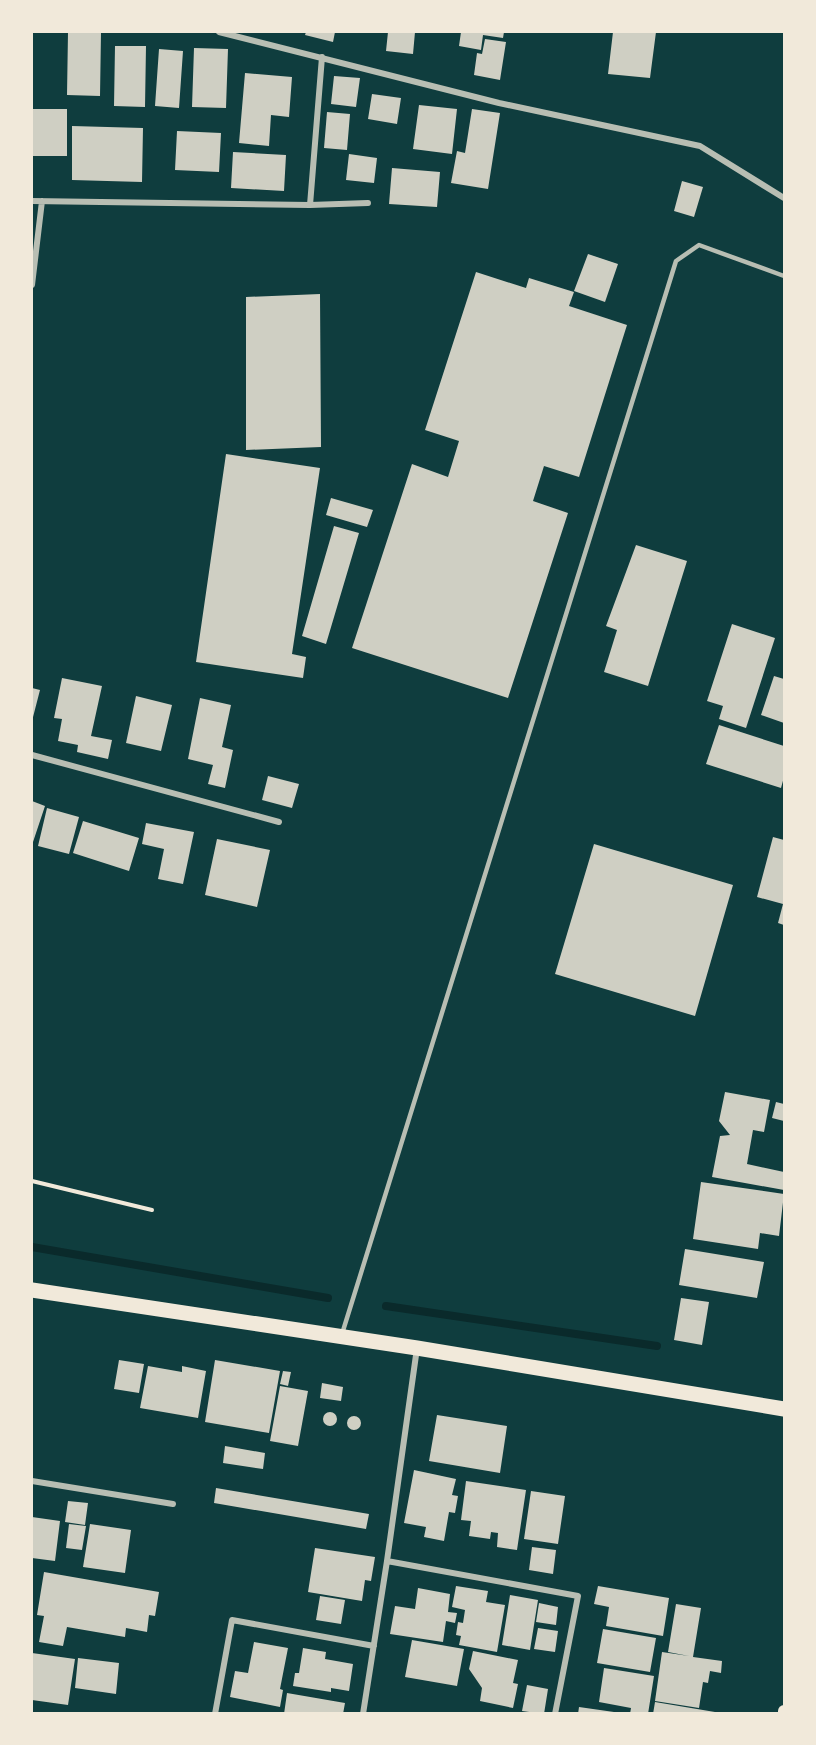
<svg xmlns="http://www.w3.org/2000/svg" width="816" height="1745" font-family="Rubik,sans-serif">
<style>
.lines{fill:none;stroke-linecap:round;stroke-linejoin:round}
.stream{stroke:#0a2a2b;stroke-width:8}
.building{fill:#cfcfc3}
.path{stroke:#f1e9da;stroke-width:4}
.service{stroke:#b8beb3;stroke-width:4.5}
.minor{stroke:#b8beb3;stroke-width:6}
.secondary{stroke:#f1e9da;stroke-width:12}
.primary{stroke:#f1e9da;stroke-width:15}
</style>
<rect width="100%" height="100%" fill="#0f3d3e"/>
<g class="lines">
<path class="stream" d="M32,1247l296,51
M386,1306l271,40"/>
</g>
<path class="building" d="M68,32h33l-1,64 -33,-1z
M306,32h29l-2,10 -28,-7z
M388,32h27l-2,22 -27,-3z
M461,32h43l-1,6 -20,-3 -2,15 -22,-4z
M613,32h43l-6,46 -42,-4z
M485,39l21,3 -6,38 -26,-5 3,-22 5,1z
M115,46h31l-1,61 -31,-1z
M194,48l34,1 -2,59 -34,-1z
M159,49l24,2 -4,57 -24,-2z
M245,73l47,4 -3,40 -18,-2 -2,31 -30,-3z
M334,76l26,2 -4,29 -25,-3z
M372,94l29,4 -4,26 -29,-5z
M419,105l38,4 -5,45 -39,-5z
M32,109h35v47h-35z
M472,109l28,4 -12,76 -37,-6 6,-32 8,2z
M327,112l23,2 -3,36 -23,-2z
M72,126l71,2 -1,54 -70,-2z
M177,131l44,2 -2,39 -44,-2z
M233,152l53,3 -2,36 -53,-3z
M349,154l28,4 -3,25 -28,-3z
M392,168l48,4 -3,35 -48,-3z
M682,181l21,6 -9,30 -20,-6z
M588,254l30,10 -13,38 -31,-11z
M476,272l50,16 3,-10 45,14 -5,14 58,19 -48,152 -35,-11 -11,35 35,12 -60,185 -156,-50 60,-184 36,13 11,-36 -34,-11z
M320,294l1,153 -75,3v-153z
M226,454l94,14 -28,186 14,3 -3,21 -107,-16z
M331,498l42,12 -6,17 -41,-12z
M334,526l25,7 -33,111 -24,-8z
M636,545l51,16 -39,125 -44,-14 13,-42 -11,-4z
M732,624l43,14 -29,90 -27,-9 4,-13 -16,-5z
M774,676l10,3v44l-23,-8z
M62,678l40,8 -11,50 21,4 -4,19 -31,-7 1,-7 -20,-4 4,-22 -8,-1z
M32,688l8,2 -8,31z
M136,696l36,9 -11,46 -35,-8z
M200,698l31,7 -9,42 11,3 -8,38 -17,-4 5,-19 -25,-6z
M719,725l65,21v31l-3,11 -75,-24z
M268,776l31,8 -7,24 -30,-8z
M32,801l13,5 -13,39z
M47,808l32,9 -10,37 -31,-8z
M83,821l56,17 -10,33 -56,-18z
M146,823l48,9 -11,52 -25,-5 6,-30 -22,-5z
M773,837l11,3v85l-6,-2 5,-19 -26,-7z
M217,839l53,11 -13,57 -52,-12z
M594,844l139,41 -38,131 -140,-42z
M725,1092l45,8 -6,32 -11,-2 -6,34 37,8v18l-72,-13 8,-41 10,-1 -11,-14z
M776,1102l8,2v17l-12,-3z
M701,1182l83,12 -5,42 -19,-3 -2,16 -65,-10z
M685,1249l79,13 -7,36 -78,-13z
M681,1298l28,4 -7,43 -28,-5z
M119,1360l25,4 -5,29 -25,-4z
M215,1360l65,11 -11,62 -64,-11z
M148,1366l34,6v-6l24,5 -8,47 -58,-10z
M283,1371l8,1 -3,14 -8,-2z
M322,1383l21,4 -2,14 -21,-3z
M280,1386l28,5 -10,55 -28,-5z
M323 1419a7 7 0 1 1 14 0a7 7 0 1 1-14 0Z
M437,1415l70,11 -7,47 -71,-12z
M347 1423a7 7 0 1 1 14 0a7 7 0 1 1-14 0Z
M225,1446l40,7 -2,16 -40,-6z
M414,1470l42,9 -4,16 6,1 -3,17 -6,-1 -5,29 -20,-4 2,-10 -22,-4z
M466,1481l60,9 -9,60 -20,-3 1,-14 -7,-1 -1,7 -21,-3 2,-15 -10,-1z
M216,1488l153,26 -3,15 -152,-26z
M531,1491l34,5 -7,48 -34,-5z
M68,1501l20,2 -3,22 -20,-3z
M32,1517l28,4 -5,40 -23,-3z
M69,1524l17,2 -4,24 -16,-2z
M90,1524l41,6 -6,43 -42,-6z
M532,1547l24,3 -3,24 -24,-4z
M315,1548l60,9 -4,24 -6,-1 -3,21 -54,-9z
M44,1572l115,20 -4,24 -6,-1 -2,17 -21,-4 -1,9 -58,-10 -4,19 -24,-4 5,-26 -7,-1z
M456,1586l32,5 -2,11 19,3 -8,47 -38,-7 2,-9 -5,-1 2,-13 5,1 2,-13 -13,-3z
M598,1586l71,12 -6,38 -57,-10 3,-19 -15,-3z
M418,1588l32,6 -2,18 9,1 -2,10 -9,-2 -3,21 -53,-8 5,-28 20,3z
M510,1595l28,5 -8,50 -28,-5z
M320,1596l25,4 -4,24 -25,-4z
M539,1603l19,4 -2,18 -20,-3z
M676,1604l25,4 -8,49 29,4 -1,12 -11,-2 -2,12 -5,-1 -4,26 -44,-7 7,-49 27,4 -21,-4z
M538,1628l20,3 -3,21 -21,-3z
M603,1629l53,9 -6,34 -53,-9z
M412,1640l52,9 -7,37 -52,-9z
M254,1642l34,6 -8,41 3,1 -3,17 -50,-10 5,-26 13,2z
M303,1648l23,4 -1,7 28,5 -4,27 -18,-3v4l-38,-6 2,-13h4z
M473,1651l45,9 -5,23 5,1 -5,24 -33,-7 2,-13 -13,-19z
M32,1653l43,6 -7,46 -36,-5z
M78,1658l41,5 -3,31 -41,-6z
M604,1668l50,8 -6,38h-18l1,-6 -32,-6z
M527,1685l21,4 -4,25 -22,-3z
M287,1693l58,10 -2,11h-59z
M655,1702l60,10v2h-62z
M579,1707l35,5 -1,2h-35z"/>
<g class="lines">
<path class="path" d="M32,1181l120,29"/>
<path class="service" d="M342,1334l334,-1073 23,-16 85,31"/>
<path class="minor" d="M219,32l280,71 201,43 84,52
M32,201l278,4 58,-2
M310,205l12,-148
M32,285l10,-84
M32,755l247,67
M32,1481l141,23
M387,1561l30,-213
M215,1714l17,-94 142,26
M363,1714l24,-153 191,35 -23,118"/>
<path class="secondary" d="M784,1714v-3"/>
<path class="primary" d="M32,1290l385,58 367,61"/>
</g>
<rect width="816" height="1745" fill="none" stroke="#f1e9da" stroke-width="66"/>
</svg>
